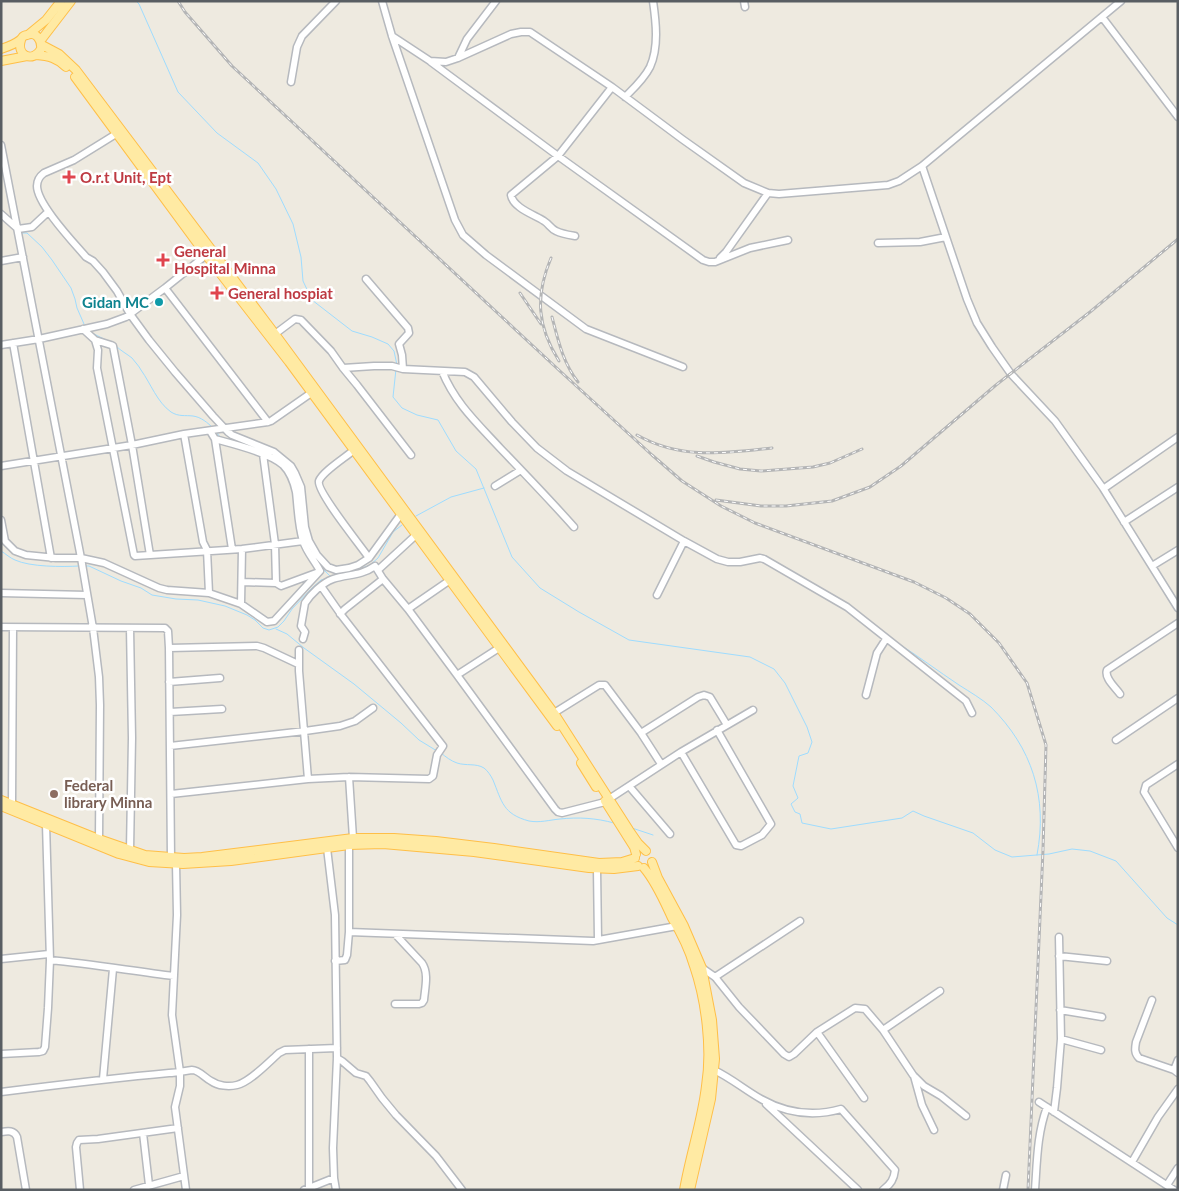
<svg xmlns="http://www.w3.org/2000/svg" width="1179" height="1191" font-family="Lato,sans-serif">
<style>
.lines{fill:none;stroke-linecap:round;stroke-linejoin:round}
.stream{stroke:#9edcff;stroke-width:1}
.minor-casing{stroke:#b6b9be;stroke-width:9}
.major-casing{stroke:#ffbf47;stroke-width:10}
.minor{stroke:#fff;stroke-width:6}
.major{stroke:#ffeaa3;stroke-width:8}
.rail-casing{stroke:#b4b5b6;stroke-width:3}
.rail{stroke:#fff;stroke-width:1;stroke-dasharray:4;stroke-linecap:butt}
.health-dot{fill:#e0444e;stroke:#fff;stroke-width:2}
.culture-dot{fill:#0f9aa8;stroke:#fff;stroke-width:2}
.education-dot{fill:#8d6e63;stroke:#fff;stroke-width:2}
.labels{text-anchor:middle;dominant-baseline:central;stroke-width:5;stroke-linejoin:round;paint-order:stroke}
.health-label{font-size:15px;font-weight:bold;fill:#be3a42;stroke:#fff;text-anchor:start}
.culture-label{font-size:15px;font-weight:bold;fill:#0d838f;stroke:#fff;text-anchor:end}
.education-label{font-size:15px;font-weight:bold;fill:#785e54;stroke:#fff;text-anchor:start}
</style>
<rect width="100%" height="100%" fill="#eeeae0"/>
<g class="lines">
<path class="stream" d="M136,1l3,3 39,88 39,41 41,30 18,26 17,35 8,33 2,24 9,19 40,31 20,6 16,7 6,7 3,14
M22,233h5l15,14 10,13 19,28 4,11 2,9 7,16
M92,333l14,7
M116,346c5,5 11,8 16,12 3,4 7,8 9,12 10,14 16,32 30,42 8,5 14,3 22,4 8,1 15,7 20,12
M396,369l-3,28 9,11 15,7 21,5 18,31 20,18 36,88 28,31 39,24 50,28 121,17 24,12 11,14 22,44 5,15 -4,11 -9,3 -6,30 5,12 -7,6 4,8 5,2 2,9 29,6 71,-11 11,-7 11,5 49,17 22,17 17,7 37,-3 23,-5 18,2 26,10 51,57 11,7
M217,433l3,4 4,1
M416,516l35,-19 33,-9
M1,551c5,3 9,7 14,9 15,7 47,7 64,6
M86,566h3l32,15 20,7 11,7 24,4 22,1 27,6 22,9 8,5 8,8 6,2 9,-3 6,-6 8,-12 20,-21 9,-8 7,-2
M321,567l10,10
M352,572l18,-7 8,-7 15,-26 9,-7
M276,629l11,5 17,14 50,36 47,39 18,17 18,11
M896,642c22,14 42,29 63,43 11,7 23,14 32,22 41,41 57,90 46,148
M441,753c5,4 10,8 16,10 9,3 19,0 27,5 4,3 7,8 9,12 9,22 10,34 36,41 11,2 20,-1 31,-2 18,-2 36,-1 54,4
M632,828l21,7"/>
<defs>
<path id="minor" d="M382,1l10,35 63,184 8,15 23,20 100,74 97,38
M744,1l1,6
M1102,17l76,100
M392,36l38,25 16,1 12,-4 53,-24 10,-2h9l82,55 70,52 62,44 24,10 11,1 109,-9 11,-4 23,-15 199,-165
M458,58l9,-19 29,-38
M431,62l127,94 145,104 6,2h6l35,-14 38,-8
M291,82l6,-35 5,-11 34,-35
M625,97c9,-9 19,-18 25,-30 9,-20 6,-45 3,-66
M116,134l-42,26 -30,13c-4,3 -7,8 -7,13 0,18 37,57 49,71l7,4 10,11 14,19 13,23 19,26 26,32 38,44 15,16 4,3 42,17 17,14 4,7 6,14 4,40 4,14 8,14 11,12 8,3 13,-2 9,-3 11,-7 32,-44
M1,145l80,413 12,70 6,49 1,28 -1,134
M922,166l45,133 10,24 15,24 19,27 44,47 48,67 75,120
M1,214l17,15 14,-2 16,-15
M575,236c-6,-1 -13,-2 -19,-5 -5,-2 -7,-7 -12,-10 -9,-6 -31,-13 -33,-26l47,-39 54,-69
M878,243l42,-1 26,-5
M720,258l6,-6 42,-59
M1,261l22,-4
M366,279l42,49 1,5 -10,11 3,11 1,14
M165,288l103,134
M83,329l12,11 3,10 -1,18 37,187 1,1 107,-7 61,-8
M275,334l20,-15 6,1 30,31 12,17 14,17 54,70
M95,340l16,5 2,1 19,99 18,110
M13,343l38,215
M1,345l38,-6 68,-15 19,-7 39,-29 45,-36
M343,368l31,-2h18l11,3 62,3 9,5 38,45 25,26 30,23 117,70 33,18 11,3h12l20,-4 4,1 83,48 119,94 6,12
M442,371c13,32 35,52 58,77 25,26 50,52 74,79
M210,431l5,8 17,110
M184,434l19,108 4,8 2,43
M215,439c18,5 55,14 68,26 7,7 11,18 13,27 2,17 2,33 7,49 4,12 12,20 17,30
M354,450c-8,7 -32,22 -35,31 -3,10 42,65 50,77
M263,454l12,90 1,39
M1,466l131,-21 52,-11 84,-12 3,-1 43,-30
M495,486l26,-16
M1103,488l3,-1 72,-50
M1,520l4,21 10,10 11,4 30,3h25l23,5 55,25 8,2 42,3 32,11 26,18 7,-1 46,-50
M1124,522l54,-35
M1152,566l26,-16
M378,570l38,-35
M242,582l34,1 5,3 38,-14
M1,593l86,2
M657,595l27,-54
M241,604l1,-55
M408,609l45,-31
M340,614l5,-5 38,-30
M1,627l164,1 3,3 1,17 2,210
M303,639l2,-7 -4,-6 4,-23c6,-9 17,-20 28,-24 15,-5 28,-3 42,-13l8,13 25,30 49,66 98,134 3,3 4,1 43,-11
M169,648l88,-2 7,2 34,16
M299,650v21l9,108
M457,675l42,-27
M169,682l51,-4
M1120,694c-5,-7 -16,-16 -13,-24l71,-47
M866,695l11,-42 9,-14
M170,712l52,-3
M554,713l45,-28h6l36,48 20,31
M641,733l57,-36 6,-2 6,2 17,28
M1116,740l62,-42
M170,746l135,-15 35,-5 15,-5 18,-13
M681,752l55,93 5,1 21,-11 9,-11 -54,-94
M1178,764l-32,21 -2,7 34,56
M349,777l4,61
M629,786l41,48
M171,794l137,-15 41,-2 80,2 4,-3 4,-21 6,-9 -101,-130 -21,-30
M609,799l72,-47 72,-42
M12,804l1,-176
M327,848l8,67 2,143 -4,90 1,30 2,12
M130,850l2,-112 -2,-110
M176,863l1,52 -5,100 8,57v14l-5,21 11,83
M597,869l1,71
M349,932l244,9 84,-15
M1059,956l48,5
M1,959l48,-5
M50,960c41,4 83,11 124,16
M335,961l10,-1 2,-5 2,-23v-87
M702,968l13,9 24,30 45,47 5,3 5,-3 23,-22 38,-24 10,1 18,21 30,45 11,11 17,10 25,20
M715,977l85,-56
M1152,1000l-16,42c-1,6 -2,11 3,16l35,12 4,3
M395,1004h24l3,-1 2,-3c1,-12 5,-27 -2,-37l-27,-29
M1060,1010l42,7
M883,1030l57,-39
M817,1032l47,66
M1061,1039l40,11
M309,1049v139
M1,1054l38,-2 4,-1 2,-4 3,-39 2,-48 -4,-136
M337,1058l5,3 14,12 10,3 4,5 12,17 14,17 40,41 26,34
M714,1070c17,8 31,20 47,29 25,14 52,18 80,10l54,61c-1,9 -4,14 -12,20
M1174,1070l4,-10
M914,1076l8,29 12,25
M103,1079l10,-110
M1,1092c56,-7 112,-14 168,-19 8,0 15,-2 23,-3 7,0 13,8 19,11 7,5 18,6 26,4 13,-3 32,-23 42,-32l6,-3 52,-2
M1039,1102l135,88
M766,1104l92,86
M1054,1112l3,-24 4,-49 -2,-102
M1,1132c7,-1 13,-2 16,5l9,53
M143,1133l6,52
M1132,1162l26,-45 20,-28
M1167,1185l11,-17
M80,1190l-4,-43 1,-4 2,-3 19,-1 80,-11
M134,1190l50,-14
M304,1190l30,-12
M1003,1190l3,-15
M1035,1190c2,-28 2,-56 12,-83"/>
<path id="major" d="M29,34l17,-14 15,-19
M41,40l30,-39
M42,45l17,9 17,16 199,264 279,379 75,117 9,13 8,8
M1,49c6,-2 14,-5 19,-9 4,-3 1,-4 7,-5 9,-4 15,5 14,14 -8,14 -25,7 -20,-9
M36,55c13,1 21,3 30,12
M1,61l26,-5
M75,77l131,178 83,107 268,364
M581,763l15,24
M1,800l95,38 49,17 39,3 18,-1 151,-19h41l42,3 58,7 105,15 23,-1 13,-4
M605,801l29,46 2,7
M1,806l118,48 30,8 34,2 48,-3 118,-16 34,-1 91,8 115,16 25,1 24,-3
M652,862l6,16 26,48 18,42 10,52 3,39 -4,40 -21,91
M644,868c12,14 20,33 28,50 9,15 17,31 22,48 12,35 18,83 12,120 -4,35 -16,69 -22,104"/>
</defs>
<use href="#minor" class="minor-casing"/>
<use href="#major" class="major-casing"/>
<use href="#minor" class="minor"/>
<use href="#major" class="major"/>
<defs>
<path id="rail" d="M178,1l7,11 47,54 329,306 91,83 30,26 39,25 34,17 159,59 32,16 24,16 29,29 28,40 19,62 -3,105 -15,340
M551,258c-16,38 -14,68 8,103
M520,293l21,31
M552,317c6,23 11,46 26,65
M637,435c44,25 88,18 135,13
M697,456l17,6 26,7 21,2 52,-4 17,-4 32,-14
M716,500l45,6h25l46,-5 38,-14 31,-21 95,-81 94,-73 88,-73"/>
</defs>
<use href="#rail" class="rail-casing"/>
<use href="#rail" class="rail"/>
</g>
<g class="health-dot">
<path d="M66.5 169.5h5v5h5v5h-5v5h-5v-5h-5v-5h5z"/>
<path d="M160.5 252.5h5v5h5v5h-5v5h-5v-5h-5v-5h5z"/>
<path d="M214.5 285.5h5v5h5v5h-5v5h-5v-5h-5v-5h5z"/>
</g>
<circle class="culture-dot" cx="159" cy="302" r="5"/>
<circle class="education-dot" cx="54" cy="794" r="5"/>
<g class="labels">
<g class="health-label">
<text x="80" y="177">O.r.t Unit, Ept</text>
<text x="174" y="251">General<tspan x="174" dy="17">Hospital Minna</tspan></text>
<text x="228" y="293">General hospiat</text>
</g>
<g class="culture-label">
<text x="149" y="302">Gidan MC</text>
</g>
<g class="education-label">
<text x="64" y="785">Federal<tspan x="64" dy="17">library Minna</tspan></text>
</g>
</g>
<rect width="1179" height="1191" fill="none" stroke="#595e63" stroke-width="5"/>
</svg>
